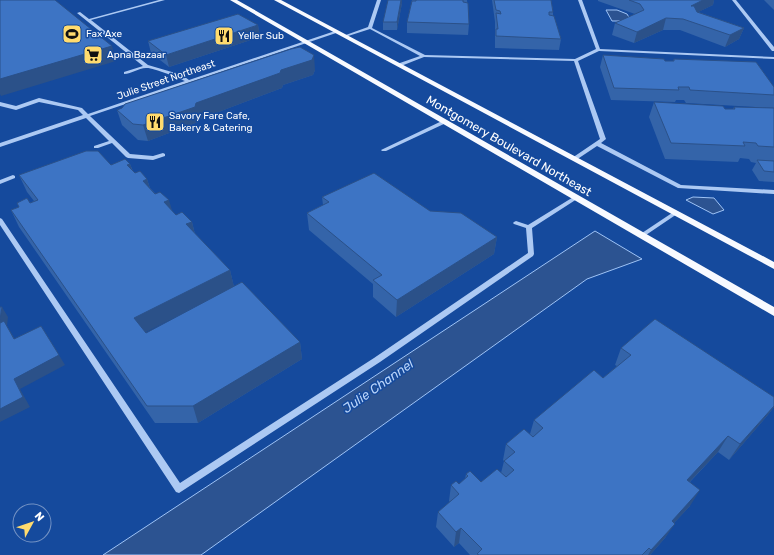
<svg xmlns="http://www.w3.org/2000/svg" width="774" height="555" font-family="Rubik,sans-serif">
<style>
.water{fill:#2c5391;stroke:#9ec3f6}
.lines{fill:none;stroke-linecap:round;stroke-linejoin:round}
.minor{fill:#acc9f3;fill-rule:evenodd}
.major{fill:#f8faff;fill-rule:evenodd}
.wall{fill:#3464a9}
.shaded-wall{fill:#2b5189}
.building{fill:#3d74c4;stroke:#2b5189}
.labels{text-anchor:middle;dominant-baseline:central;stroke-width:3;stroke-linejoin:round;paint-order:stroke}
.far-poi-label{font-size:10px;fill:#fff;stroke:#154a9d;text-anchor:start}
.far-street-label{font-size:10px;fill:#fff;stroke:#154a9d}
.street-label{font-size:12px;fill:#fff;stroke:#154a9d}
.water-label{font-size:13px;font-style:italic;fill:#b8d3f9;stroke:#154a9d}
</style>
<rect width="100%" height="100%" fill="#154a9d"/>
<path class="water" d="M606,10h11l10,4 3,5 -6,2h-12z
M693,197l21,1 10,12 -11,4 -27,-14z
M595,231l47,28 -55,20 -386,276h-98z"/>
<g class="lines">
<path class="minor" d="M159,0h6l-74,20 57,45 34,10 7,5 146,-49 4,1 -249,84 40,38 23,2 10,-3 2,1v2l-12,4 -25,-2 -2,-1 -14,-14 -14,5h-4v-2l15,-5 -23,-23 -86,29v-4l83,-28 -5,-5 -39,-8 -23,8 -16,-4v-4l16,4 23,-8 43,10 6,6 97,-33c-6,-3 -33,-14 -39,-13 -8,0 -14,6 -22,6v-2l19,-6 -66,-53 3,-1 9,7z
M377,0h4l-9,28 53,27 150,4 21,-10 -18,-49h4l18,49 174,8v2l-175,-8 -21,10 28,78 -5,4 80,42 93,5v4l-96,-6 -81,-42 -21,14h-4v-2l28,-19 -26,-78 -150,-4 -23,9h-4v-2l23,-8 -50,-27 -25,8 -2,-1 25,-9z
M732,0h4l38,47v4h-2z
M444,120l3,2 -1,1 -60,28h-4l-1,-1z
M13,175l2,1v2l-15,6v-4z
M575,196l3,2 -1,1 -45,29 2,26 -1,2 -153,106 -201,131 -3,-1 -176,-267v-7l2,1 178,264 194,-125 154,-105 -2,-25 -12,-4 -1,-1 1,-1 2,-1 12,4z
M675,211l3,2 -1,1 -34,23h-4l-1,-1 1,-1z"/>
<path class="major" d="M230,0h7l537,307v9z
M274,0h7l493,262v7z"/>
</g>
<path class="wall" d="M412,0h55l2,24 -1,11 -61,-2v-11z
M492,0h59l2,12v4l8,23 -2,11 -64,-2v-26z
M598,0h116l-1,5 -15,7 46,16 -5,11 -14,8 -45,-17h-17l-29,13 -22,-8 3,-12 20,-9 -37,-13z
M764,0h10v10z
M402,3l-5,27h-14v-8z
M258,25l2,12 -91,30 -18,-14 -3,-12z
M603,55l62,6h8l1,-2 100,28v21l-88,-5 -2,-3h-8l-1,2 -64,-2 -11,-33z
M315,70l-2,5 -30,10 -1,3 -82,31 -2,3 -50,19 -10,-1 -16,-15 -5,-15z
M654,102l71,7h8l1,-2 40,1v74l-15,-1 -7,-11 4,-7 -5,-1 -2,-3 -9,-1 -2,4 -73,-3 -16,-42z
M130,164l3,7 2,2 12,6 3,9 26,27 16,7 3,12 35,36 4,17 -89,45 1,1 154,9 2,17 -104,64h-43l-136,-196 -8,-17 8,-3 -2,-4h13l4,-2 -7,-9 -8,-17 92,-10z
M322,197l108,14 67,26 -3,17 -98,63 -23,-20v-13l-64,-54 -2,-17 16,-8z
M621,348l153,49v10l-7,9 -38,44 -11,-8 -28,30v24l-16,17 -9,15 -15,17h-180l-11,-12 -5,4 -18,-20 2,-15 12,-10 -1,-1 2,-16 8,-1 6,-5 1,-5 15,8 20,-9 3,-12 -1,-1 3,-16 24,-10 4,-14 69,-42 14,-12 -2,-1z"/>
<path class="shaded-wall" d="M401,0h1v3l-5,27v-8z
M703,0h11l-1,5 -25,12 3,-11z
M666,18l-3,12 -29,13 3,-11z
M258,25l2,12 -91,30 -3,-12z
M744,28l-5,11 -14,8 5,-12z
M112,46l4,15 -115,35 -1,-2v-15z
M314,55l1,15 -2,5 -30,10 -1,3 -82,31 -2,3 -50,19 -5,-16 53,-22 85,-33z
M130,164l6,16 -9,-15z
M147,179l5,16 -9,-14z
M169,200l5,17 -10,-15z
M192,222l4,17 -10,-15z
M497,237l-3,17 -98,63 1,-17z
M230,270l4,17 -94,48 -6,-17z
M2,307l6,10 -1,9 14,23 -21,-25v-4z
M300,342l2,17 -104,64 -5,-17z
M59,355l6,10 -45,24 10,18 -30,15v-13l14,-30z
M774,406v1l-7,9 -38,44 11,-16z
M728,436l-10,16 -41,43 10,-15z
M700,490l-10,16 -28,30 10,-15z
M675,524l-10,14 -15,17h-2l3,-5z
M461,528l-2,15 -5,4 2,-15z"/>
<path class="building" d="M0,0h55l57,46 -112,33z
M388,0h13l-4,22h-14z
M416,0h47v2l5,1 1,21 -62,-2 5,-21h4z
M494,0h57l2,12h-4v3l5,1 7,23 -65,-3v-7h2l-2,-16 5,1 -1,-3 -4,-1z
M629,0h74l-12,6h3l3,6 47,16 -14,7 -47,-16 -17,-1 -29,14 -22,-9 29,-13 -4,-6z
M238,14l20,11 -92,30 -18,-14z
M300,47l14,8 -2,5 -31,10 -1,3 -84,30 -1,4 -52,18 -10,-1 -16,-14 5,-2 3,-4 166,-55z
M603,55l61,4 1,2h9v-2l82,3 18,25v8l-84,-5 -1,-3h-11l1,3 -65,-2z
M654,102l69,4 2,3h10l-1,-2 40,1v39l-16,-1 -2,-3 -13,-1 2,4 -74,-3z
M86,151h12l13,14 14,-6 5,5 -3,1 8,8 5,-2 7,8 -4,2 12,13 5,-2 9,8 -5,2 12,13 6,-3 10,10 -6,2 44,46 -96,48 12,15 96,-51 58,60 -107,64h-46l-136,-196 8,-3 -2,-4 10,-5 3,5 8,-3 -19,-25z
M757,160l17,1v11l-10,-1z
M374,173l56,38 31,2 36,24 -100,63 -24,-20 9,-5 -75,-62 22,-11 -7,-5z
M0,307h2l-2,13z
M655,319l119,78v9l-34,38 -12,-8 -41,44 13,10 -28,31 3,3 -24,26 -2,-2 -7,7h-163l-2,-1 5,-5 -21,-21 -5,4 -18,-20 21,-18 -8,-9 5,-4 3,3 9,-8 -2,-2 4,-3 11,11 16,-13 9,8 8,-7 -10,-9 11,-9 -9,-8 18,-15 9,8 10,-9 -9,-8 60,-50 9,8 28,-23 -10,-7z
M4,321l10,18 27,-13 18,29 -45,24 9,18 -23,12v-86z"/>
<defs>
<symbol id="stadium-square" viewBox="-11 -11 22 22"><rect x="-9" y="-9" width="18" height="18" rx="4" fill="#ffdb6e" stroke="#154a9d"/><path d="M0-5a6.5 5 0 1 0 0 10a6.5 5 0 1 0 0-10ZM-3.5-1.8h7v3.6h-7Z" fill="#111"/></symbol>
<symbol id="restaurant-square" viewBox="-11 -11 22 22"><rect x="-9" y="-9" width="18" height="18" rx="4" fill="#ffdb6e" stroke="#154a9d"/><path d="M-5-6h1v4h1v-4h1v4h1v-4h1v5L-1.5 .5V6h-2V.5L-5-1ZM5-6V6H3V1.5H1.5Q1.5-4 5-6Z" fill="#111"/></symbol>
<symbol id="supermarket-square" viewBox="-11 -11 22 22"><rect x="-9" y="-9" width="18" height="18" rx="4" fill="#ffdb6e" stroke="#154a9d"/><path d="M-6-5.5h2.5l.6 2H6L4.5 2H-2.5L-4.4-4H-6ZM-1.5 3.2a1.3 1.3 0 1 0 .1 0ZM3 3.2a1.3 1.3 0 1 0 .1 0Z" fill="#111"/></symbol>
</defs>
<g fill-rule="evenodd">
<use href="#stadium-square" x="61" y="23" width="22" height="22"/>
<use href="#restaurant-square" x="213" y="25" width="22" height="22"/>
<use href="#supermarket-square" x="82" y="44" width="22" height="22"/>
<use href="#restaurant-square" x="144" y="111" width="22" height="22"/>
</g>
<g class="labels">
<g class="far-poi-label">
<text x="86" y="34">Fax Axe</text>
<text x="238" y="36">Yeller Sub</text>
<text x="107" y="55">Apna Bazaar</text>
<text x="169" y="116">Savory Fare Cafe,<tspan x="169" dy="12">Bakery &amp; Catering</tspan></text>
</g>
<g class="far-street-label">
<text transform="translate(166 80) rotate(-19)">Julie Street Northeast</text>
</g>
<g class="street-label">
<text transform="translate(509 146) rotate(30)">Montgomery Boulevard Northeast</text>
</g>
<g class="water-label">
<text transform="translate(378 386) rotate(-35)">Julie Channel</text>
</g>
</g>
<g transform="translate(32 523) rotate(50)"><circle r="19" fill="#154a9d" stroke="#7392c4"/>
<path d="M0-3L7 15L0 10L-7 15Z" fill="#ffdb6e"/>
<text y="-6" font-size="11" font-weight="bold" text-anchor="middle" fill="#ffffff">N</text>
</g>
</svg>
